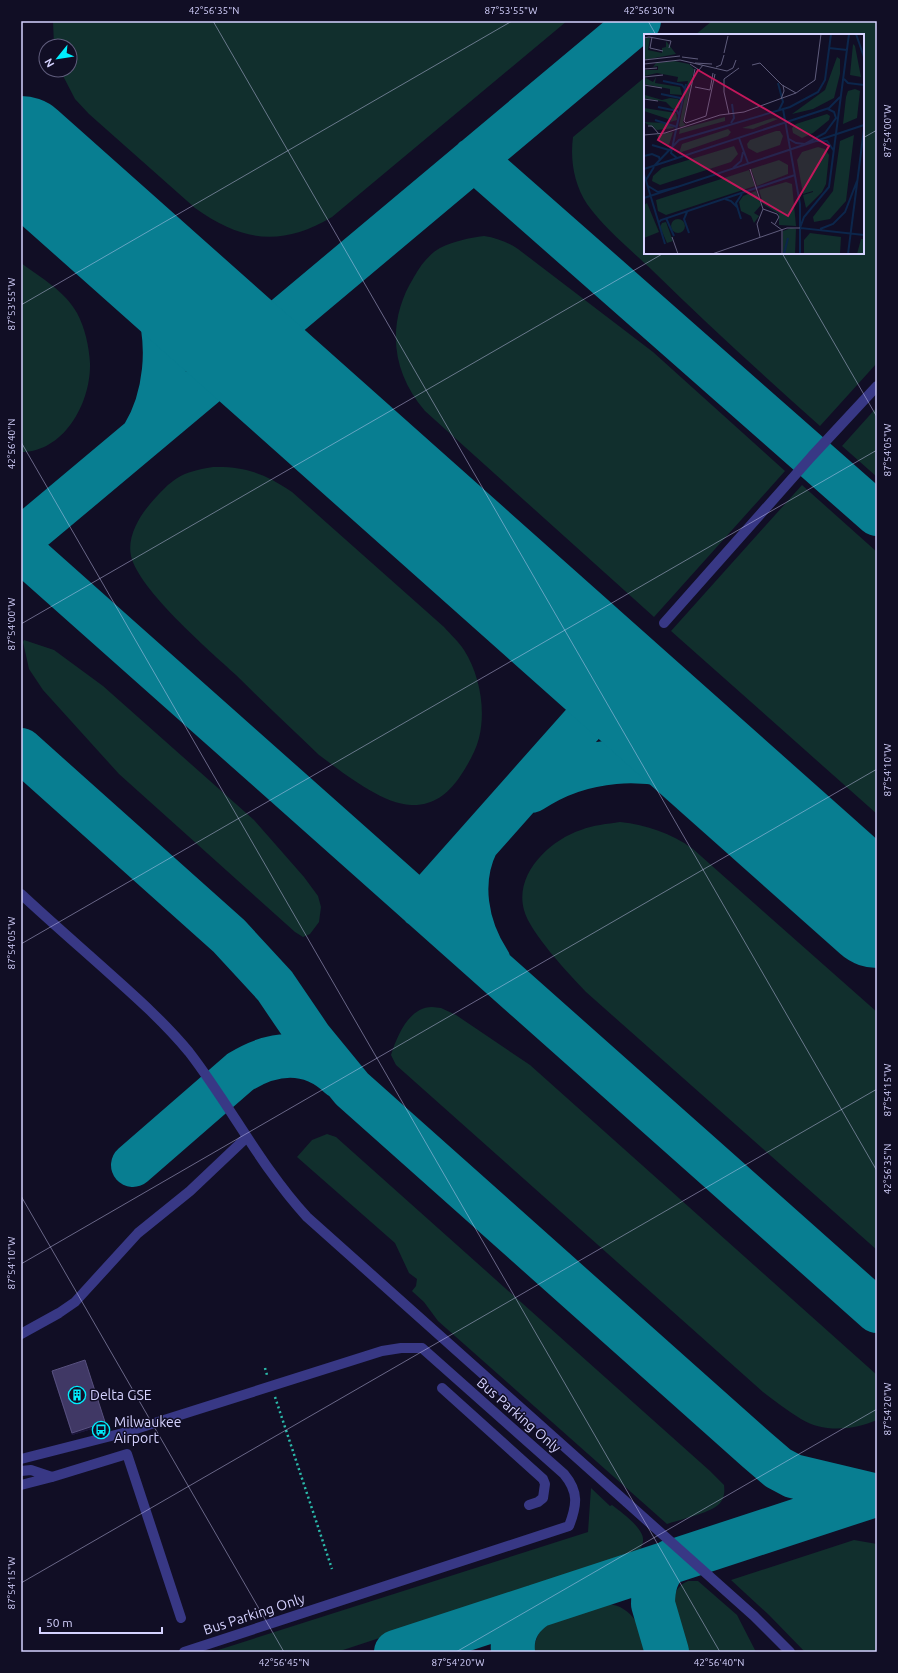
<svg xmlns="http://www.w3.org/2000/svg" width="898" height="1673" font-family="Ubuntu,sans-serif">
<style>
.grass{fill:#112f2d}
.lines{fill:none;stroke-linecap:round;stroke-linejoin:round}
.taxiway{stroke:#087e91;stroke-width:44}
.runway{stroke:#087e91;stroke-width:110}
.path{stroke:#2bbaab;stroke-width:2.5;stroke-dasharray:2 3;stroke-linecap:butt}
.minor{stroke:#383885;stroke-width:10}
.wall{fill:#2e2653}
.shaded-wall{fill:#1b1539}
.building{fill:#403865;stroke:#57507e}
.ticks{fill:none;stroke:#d5d2ff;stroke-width:1;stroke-opacity:0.45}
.labels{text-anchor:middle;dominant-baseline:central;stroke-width:3;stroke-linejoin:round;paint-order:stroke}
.poi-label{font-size:14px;fill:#d5d2ff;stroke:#110e25;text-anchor:start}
.street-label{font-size:14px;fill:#d5d2ff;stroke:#110e25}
.inset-river{fill:none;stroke:#0c264b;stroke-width:2}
.inset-road{fill:none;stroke:#5f5c7c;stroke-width:1}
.view{fill:#c2185b;fill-opacity:0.15;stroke:#c2185b;stroke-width:2}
.inset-edge{fill:none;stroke:#d5d2ff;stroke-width:2}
.neatline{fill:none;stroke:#d5d2ff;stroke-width:1.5}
.ticks-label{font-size:10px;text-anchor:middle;fill:#d5d2ff}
</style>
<rect width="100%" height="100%" fill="#110e25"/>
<path class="grass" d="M53,21h514l-235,196c-51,30 -89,25 -137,-9l-106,-94 -14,-15 -15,-29h10v-24h-16z
M712,21h165v342l-57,63c-57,-51 -113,-102 -167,-155 -21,-20 -49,-43 -66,-67 -13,-20 -17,-44 -14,-67l72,-60v176h218v-218h-168z
M484,236c13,2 23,6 34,13l135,103 132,119 -131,146 -229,-206c-34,-39 -39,-89 -11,-134 6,-11 15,-23 26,-29 14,-7 29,-10 44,-12z
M21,263c20,15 44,28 56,50 8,15 12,33 13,50 1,40 -26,89 -69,89z
M877,407v70l-35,-31z
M213,467c32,-1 53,7 79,25l152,135c7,8 15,15 20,23 16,25 22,60 15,88 -4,15 -12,28 -20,40 -12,17 -27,28 -48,27 -29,-1 -69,-33 -92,-50 -28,-27 -56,-53 -83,-80 -27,-25 -97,-85 -105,-119 -4,-19 8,-39 19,-52 22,-25 30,-32 63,-37z
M802,485l75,67v262l-206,-183z
M24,640l30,10 49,36 151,134 50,57 14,19 3,11 -2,15 -9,12 -7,3 -8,-5 -176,-158 -76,-84 -14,-21 -6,-27z
M620,822c27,3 51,11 73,27l184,163v238l-291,-258c-17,-18 -56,-59 -62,-82 -10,-36 26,-70 57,-80 12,-5 26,-6 39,-8z
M432,1007l9,1 15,7 74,50 347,310v45c-23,10 -54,13 -76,-1 -13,-8 -26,-18 -38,-27l-367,-327 -5,-10c6,-19 18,-48 41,-48z
M327,1134l9,3 374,334 14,14c1,8 0,15 -6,20 -9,8 -39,15 -51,19l-229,-203 -14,-19 -11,-10 -1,-1 4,-5 1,-7 -8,-6 -14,-30 -98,-86 15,-17z
M591,1488l19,18 2,-1c9,7 33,24 31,36 0,4 -3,8 -5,12l-301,99h-125l376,-120z
M854,1540l23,4v108h-72l-36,-37 -38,-35z
M688,1581h10l39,34 19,37h-71c-6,-21 -25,-59 3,-71z
M608,1604c25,2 35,27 41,48h-116c2,-10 5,-21 13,-27 10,-9 49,-21 62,-21z"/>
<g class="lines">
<path class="taxiway" d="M474,159l403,355
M21,172l89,59c15,13 26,29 35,47 4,8 9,16 12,25 14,42 9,95 -14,133
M21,539l618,-518
M21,550l856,761
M21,750l208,186 46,50 36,53 41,50 405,361 21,18 15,8 84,20
M531,791c51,-34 115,-38 171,-16 15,6 28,16 44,21
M477,843c-19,38 -11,84 12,119
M421,906l198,-223
M133,1165l107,-93c34,-21 70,-24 100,5
M396,1652l476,-156
M513,1652c-2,-20 8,-36 24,-46
M667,1652l-14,-48c0,-16 4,-34 18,-43"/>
<path class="runway" d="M21,151l856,762"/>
<path class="path" d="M265,1368l2,7
M275,1397l57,172"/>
<path class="minor" d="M664,623l148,-167 65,-70
M21,894c29,27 59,53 88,79 28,25 56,50 80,79 41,53 72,115 118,165l447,399 36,36
M21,1334l38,-21 16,-11 63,-69 52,-42 57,-54
M442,1388l101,91 2,5 -2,14 -5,4 -9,3
M21,1459l102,-26 259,-82 19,-3h21l142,126c15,18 13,31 5,52l-385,126
M21,1471l10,-1 21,7
M21,1485l31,-8 75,-23 54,164"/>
</g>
<path class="wall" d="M52,1371l53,54 -33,10 -20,-62z"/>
<path class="shaded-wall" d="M105,1422v3l-33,10v-2z"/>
<path class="building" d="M85,1360l20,62 -33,11 -20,-62z"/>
<path class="ticks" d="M213,21l664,1150M648,21l8,14M863,138l14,-8M782,253l95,164M21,305l491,-284M21,442l699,1210M21,624l643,-371M21,944l856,-494M21,1196l263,456M21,1264l856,-495M21,1583l856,-494M456,1652l421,-243"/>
<defs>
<symbol id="building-ring" viewBox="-11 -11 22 22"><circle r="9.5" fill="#110e25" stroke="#00eefd" stroke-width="1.5"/><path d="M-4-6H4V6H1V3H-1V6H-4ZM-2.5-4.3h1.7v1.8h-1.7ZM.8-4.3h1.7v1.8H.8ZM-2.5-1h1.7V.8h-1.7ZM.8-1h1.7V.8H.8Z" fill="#00eefd"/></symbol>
<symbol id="bus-ring" viewBox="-11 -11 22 22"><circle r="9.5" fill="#110e25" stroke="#00eefd" stroke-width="1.5"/><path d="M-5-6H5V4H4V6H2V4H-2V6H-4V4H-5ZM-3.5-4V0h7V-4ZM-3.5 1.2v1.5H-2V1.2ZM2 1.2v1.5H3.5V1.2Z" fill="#00eefd"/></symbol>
</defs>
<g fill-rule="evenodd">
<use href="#building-ring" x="67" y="1385" width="20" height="20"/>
<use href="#bus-ring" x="91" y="1420" width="20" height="20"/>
</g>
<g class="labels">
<g class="poi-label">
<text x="90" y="1395">Delta GSE</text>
<text x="114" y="1422">Milwaukee<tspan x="114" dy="16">Airport</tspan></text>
</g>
<g class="street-label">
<text transform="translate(519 1415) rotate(41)">Bus Parking Only</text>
<text transform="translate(254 1614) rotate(-18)">Bus Parking Only</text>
</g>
</g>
<g transform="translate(644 34)">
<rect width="220" height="220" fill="#110e25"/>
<path d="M2,4h4l-2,12 14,3v-5l4,-1v-6l10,13 -32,6v-21zM209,10l2,2 6,31 -11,-2zM193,23l3,2v15l-6,24 -21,11 -21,5 33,-24zM30,27l15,3 5,5 -11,53 3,3 -5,2 -2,-1 9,-45 -11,1 1,-5 -21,-4 -13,3v-6h14v-4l-5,1 3,-4zM0,43l9,5 3,-5 -1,6 25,4 2,8 -12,-1v-5l-26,-5zM0,52h2l-1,9 17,5 8,-2 8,1 2,3 -1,6 -6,1 -7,-7 -22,-4zM211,55l5,2 -3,27 -14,6 3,-27 2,-6zM0,74l32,5 1,7 -7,2 1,-2 -27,-9zM183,80l3,2 -1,4 -16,13 -11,5 -9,-5 -1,-5 4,-4zM81,83v4l-46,13 1,-5zM129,84l5,1 -25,10 -11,-1zM0,88l20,1 11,5 -18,2zM84,95l3,3 -3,4 -49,17 3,-9zM132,97h4l3,5 -3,9 -23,8 -9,-5 -1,-4 3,-4zM29,98l-4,13 -10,-5 -2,-5zM210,101l-8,66 -16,18 -16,3 -1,-5 20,-26 7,-50zM90,112l4,8 -7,8 -71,23 -8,-4 1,-5 9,-8zM174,113l7,2 4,6 -3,29 -4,8 -16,16 -3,-13 10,-3v-1l-10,3 -6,-34 5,-8zM135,126l9,5v9l-31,12 -6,-17zM105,136l6,16 -89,29 -8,-4 -2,-11zM142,148l6,2 4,42 -17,-1v-11l-16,-10 -4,-14zM112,157l5,14 -7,8 5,3 -5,7 -3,-7 -10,-5 -2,-9 4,-6zM3,169l12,29 -15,6v-33zM27 192a7 7 0 1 1 14 0a7 7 0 1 1-14 0ZM22,188l7,19 -6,2 -7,-16 2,-4zM147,194l5,1 -1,25h-12v-23zM166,199l31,4 -1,17h-36v-14zM217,205h3v15h-7z" fill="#112f2d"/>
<path class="inset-river" d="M205,0l-20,153 -25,30 -4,11 64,7M212,0l8,23M185,14l18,2M200,45l4,4 16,2M19,47l19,4 3,4M134,49l5,19 -4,8M17,60l19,4 2,4M14,73l19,4 2,4M139,75l17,95v50M11,86l22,7M87,89l3,-5 -2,-14M95,104l9,25M145,105l7,4 9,1 20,-11 11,-15 -2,-6 -6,-3M171,107h12l7,10M8,111l17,5M0,122l8,-2 7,3 1,4M33,124l-6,-5 15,-69M10,132l25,-26 111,-33 28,-15 7,-12 6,-46M89,134l8,-7 2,-9M0,135l185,-61 11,-11M0,140l21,70M2,146l8,-13M4,152l10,6 19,-5M0,164l220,-73M81,165l6,2 6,6M43,178l-3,7 5,14M22,184l8,18M97,185l-5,-16 6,-9M14,189l3,-3 134,-45M176,195l13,-5 12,-12 12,-31M140,220l4,-16M204,220l16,-125"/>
<path class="inset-road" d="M8,3l-2,11 13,3M0,4l5,-1 22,4 -2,7M80,19l4,-17M38,23l16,2M0,26l36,-4M51,29l17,1M0,30l36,-4 47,11 6,-3 3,-8M46,30l9,6 4,-5M108,31l8,-2 22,22 14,8M72,33l5,-2 3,-10M0,35l13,-1M51,35l-11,52 2,2 20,-7 9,-42M0,43l19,-2M0,51l18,3M51,53l15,3 3,-17M0,65l14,2M137,65l3,-8 -1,-6M85,80l-5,-22v-13l15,-11M4,92h4l7,8M0,101l21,-2 55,-18 24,-3 52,-19 19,-13 6,-46M106,135l13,40 -6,15 3,13M119,175l14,5 2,3 -4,7M127,188l11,8v24M28,203l6,17M68,220l75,-26h13"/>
<path class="view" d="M54,36l131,76 -41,70 -130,-76z"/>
<rect width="220" height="220" class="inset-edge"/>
</g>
<rect width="898" height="1673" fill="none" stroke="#110e25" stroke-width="44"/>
<g transform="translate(58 58) rotate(240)"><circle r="19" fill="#110e25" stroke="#5f5c7c"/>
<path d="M0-3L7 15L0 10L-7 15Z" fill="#00eefd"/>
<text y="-6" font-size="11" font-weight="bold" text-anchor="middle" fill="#d5d2ff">N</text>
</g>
<path d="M40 1627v6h122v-6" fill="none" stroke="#d5d2ff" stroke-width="2"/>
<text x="46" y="1627" font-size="12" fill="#d5d2ff" stroke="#110e25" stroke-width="3" paint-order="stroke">50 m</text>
<rect x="22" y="22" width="854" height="1629" class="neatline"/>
<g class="ticks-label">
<text x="214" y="14">42°56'35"N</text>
<text x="511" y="14">87°53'55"W</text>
<text x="649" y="14">42°56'30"N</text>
<text transform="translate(887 131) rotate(-90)" y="4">87°54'00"W</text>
<text transform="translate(11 304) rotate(-90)" y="4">87°53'55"W</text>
<text transform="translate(11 444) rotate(-90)" y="4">42°56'40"N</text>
<text transform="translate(887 450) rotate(-90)" y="4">87°54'05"W</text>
<text transform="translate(11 624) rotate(-90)" y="4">87°54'00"W</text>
<text transform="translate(887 770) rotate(-90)" y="4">87°54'10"W</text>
<text transform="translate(11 943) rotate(-90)" y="4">87°54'05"W</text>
<text transform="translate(887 1090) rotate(-90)" y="4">87°54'15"W</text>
<text transform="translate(887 1169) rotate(-90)" y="4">42°56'35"N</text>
<text transform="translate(11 1263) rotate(-90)" y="4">87°54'10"W</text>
<text transform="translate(887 1409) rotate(-90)" y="4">87°54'20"W</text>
<text transform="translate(11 1583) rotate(-90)" y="4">87°54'15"W</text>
<text x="284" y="1666">42°56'45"N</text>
<text x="458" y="1666">87°54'20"W</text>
<text x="719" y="1666">42°56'40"N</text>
</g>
</svg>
